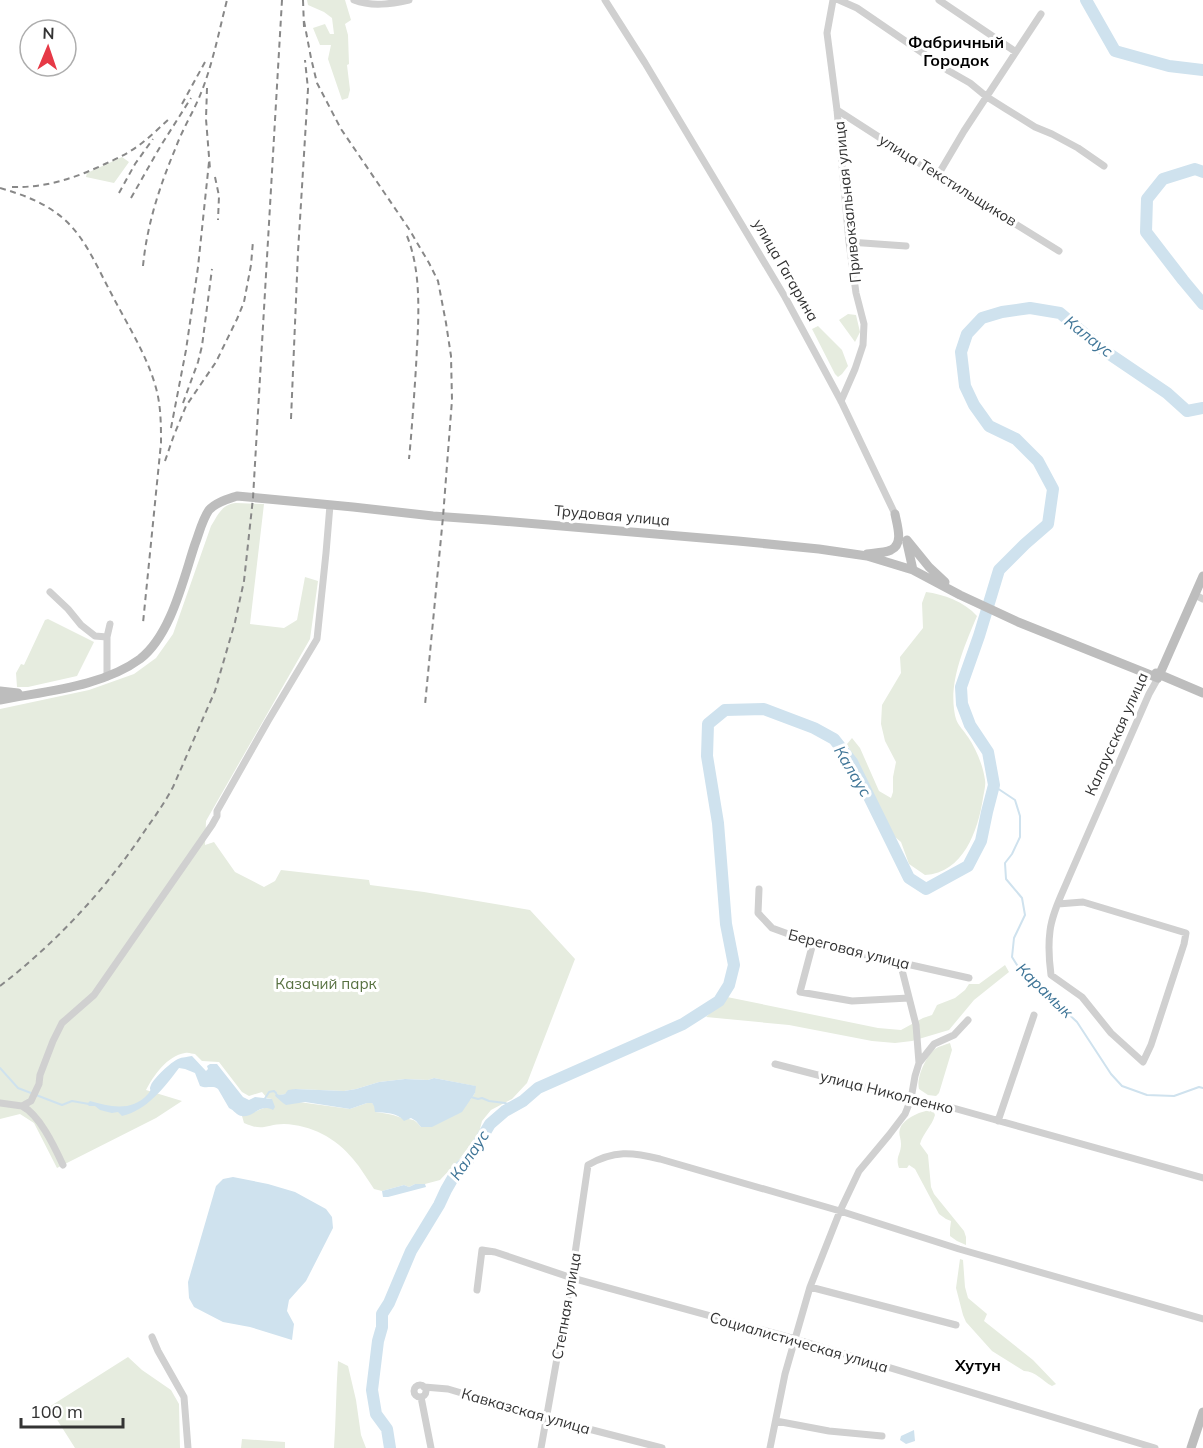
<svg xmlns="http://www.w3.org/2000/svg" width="1203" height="1448" font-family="Mulish,sans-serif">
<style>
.green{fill:#e6ecdf;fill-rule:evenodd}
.water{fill:#cfe2ee}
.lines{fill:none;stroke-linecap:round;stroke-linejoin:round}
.stream{stroke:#cfe2ee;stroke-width:2}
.river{stroke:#cfe2ee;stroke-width:12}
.street{stroke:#d0d0d0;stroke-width:7}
.secondary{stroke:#bdbdbd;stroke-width:9}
.rail{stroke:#888;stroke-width:2;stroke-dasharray:6 4.5;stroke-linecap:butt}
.labels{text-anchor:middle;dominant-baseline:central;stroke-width:6;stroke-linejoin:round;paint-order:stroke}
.street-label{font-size:15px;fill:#333;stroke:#fff}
.park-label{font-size:15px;fill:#56703f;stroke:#fff}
.neighbourhood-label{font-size:16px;font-weight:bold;fill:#000;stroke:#fff}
.water-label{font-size:16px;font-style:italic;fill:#3f7597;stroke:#fff}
</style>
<rect width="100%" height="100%" fill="#fff"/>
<path class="green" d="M307,0h38l6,20 -6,4 3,11 1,29 -2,1 3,25 -2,8 -6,2 -14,-41 3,-14h-11l-7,-17 12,-4 5,10h4l-2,-16 -8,-6 -16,-7z
M122,157l7,5 -15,21 -28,-6 1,-4z
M848,314l8,1 4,17 -5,10 -16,-22z
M818,326l24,24 6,16 -6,8 -4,3 -3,-3 -23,-45z
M236,503l28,1 -14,120 34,4 13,-8 8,-43 13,4 -8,58 -104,182 -1,24 9,-3 21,30 29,15 11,-6 6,-11 88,10 1,5 54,7 106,18 45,49 -48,124 -15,16 -21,11 -9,11 -3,12 -21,28 -18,19 -15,4h-10l-6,3 -5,-2 -22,6 -8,-2c-7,-10 -13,-21 -21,-30 -17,-21 -42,-34 -69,-35 -18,0 -20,8 -40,-1l-2,-7c9,-1 16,-7 26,-9l4,-8 -5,-1 -5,-6 -13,4 -7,-4 -23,-30 -17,-1 -7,-7c-3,0 -6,-2 -10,-1 -18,3 -31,22 -39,37l36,11 -26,17 -99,50 -23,-45 -14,-9 -20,5v-410l89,-19 45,-16 22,-16 17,-24 38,-108c7,-11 11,-22 25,-23zM434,1078l41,8v7l-5,7 -44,27h-5c-9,-11 -10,-6 -22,-10 -8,-3 -16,-4 -24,-5v-6l-3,-3h-5l-17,6 -51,-7 -24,-6 10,-2 10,-5 49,2 12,-2 23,-7 26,-3 23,1z
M926,592c17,2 39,10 51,24 -12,29 -27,62 -23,93 2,16 6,16 14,28 8,12 15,28 17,43 1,5 -1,12 -2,18 -5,33 -20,75 -58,77l-16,-11 -8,-22 -6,-5 -48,-93 5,-6 8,10 19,43 12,7 2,-6v-15l3,-15 -11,-21 -4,-17 1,-19 19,-32 -1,-16 23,-29 -1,-25z
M48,619l46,23 -17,34 -49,11h-11l-1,-14 5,-9 3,1 21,-45z
M1005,965l4,7 -35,28 -25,30 -37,11 -17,2 -23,-2 -83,-16 -83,-8 21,-20 151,31 23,2 22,-12 9,-3 5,-10 18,-7 10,-8 4,-6h10z
M950,1043l2,7 -13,43 -3,3 -8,-1 -9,-6c-3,-11 7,-33 16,-40 4,-3 10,-4 15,-6z
M933,1110l2,5c-3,11 -12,18 -15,29l8,11 3,32 3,7 30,37 2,6v8l-9,-4 -7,-5v-7l1,-8 -5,-2 -7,-5 -24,-45 -6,-4 -2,3h-8c-4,-12 2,-13 2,-24 0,-6 -3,-10 -1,-15 3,-11 23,-19 33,-19z
M960,1259l3,1 2,27 3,11 19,16 -3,7 49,39 23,24 -4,2c-10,-5 -16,-15 -28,-15l-32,-20 -26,-29 -3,-7 -7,-27z
M128,1357l14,13 29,20 8,14 1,44h-105l-26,-41z
M338,1361l10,5 8,34 5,35 5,13h-32c2,-29 2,-58 4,-87z
M242,1439l43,3v6h-44z"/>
<path class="water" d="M192,1056l14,15 2,-2 -1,-3 3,-2h7l26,33 6,3 6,-3 17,2 3,8 -2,3c-14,-7 -19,8 -31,6 -5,0 -8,-6 -13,-8l-11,-19c-5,-4 -12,0 -18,-3l-5,-13 -10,-4 -6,-1c-14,19 -33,43 -57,48l-4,-4 -6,1 -12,-3 -5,-4h-6l-2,-2 3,-3c20,6 42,11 58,-7 5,-7 0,-2 3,-9 3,-7 20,-23 27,-26 4,-2 10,-2 14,-3z
M434,1078l42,8 -1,7 -13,19 -30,15h-11l-5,-6 -5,-3 -7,3c-7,-9 -19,-8 -29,-9l-1,-6 -2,-3h-5l-17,6 -45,-7 -19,3 -3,-2 -8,-7 1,-3 3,2 6,-1 3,-4 7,-1 49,2 12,-2 23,-7 26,-3 23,1z
M233,1177l35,7 27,8 31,17 6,8 1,11 -27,53 -17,19 -2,11 7,13 -2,16 -42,-13 -27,-5 -29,-15 -5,-9 -1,-16 28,-96 7,-7z
M415,1184h10l1,3 -38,10h-5l-1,-6 22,-6 5,2z
M914,1430l1,11 -9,3 -6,-4 1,-4z"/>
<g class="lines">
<path class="stream" d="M994,786l21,14 5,16v21l-8,17 -7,9 1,16 16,19 3,17 -11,23 -2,19 5,8 8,7 5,8 16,13 31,29 34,52 11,12 25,9 27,1 25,-9 4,1
M0,1068l18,20 44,17 10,-4 17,3
M471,1097l7,2 4,-1 7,3 16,2 8,3
M264,1100l5,-8 5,-1 2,2"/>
<path class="river" d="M1086,0l29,51 54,15 34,4
M1203,172l-8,-3 -32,10 -16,20 -1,33 37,48 20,24
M390,1448l-3,-19 -11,-15 -4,-24 6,-49 4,-14v-13l7,-11 22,-52 28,-46 7,-15 12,-21 11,-10 21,-35 15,-13 18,-10 15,-13 145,-64 36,-23 10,-16 5,-20 -8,-41 -8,-101 -11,-67 1,-32 17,-14 39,-1 50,19 20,11 18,23 57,116 17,11 42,-23 13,-25 6,-29 7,-27 -6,-33 -18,-27 -8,-21 -1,-17 18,-51 20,-66 26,-26 23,-20 5,-35 -15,-28 -22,-22 -27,-13 -15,-21 -9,-19 -4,-34 6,-18 15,-16 20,-6 28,-4 30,5 45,38 62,42 20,18 16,-3"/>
<path class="street" d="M354,0c18,7 37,4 55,0
M605,0l40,63 140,234 56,104 54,113
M833,0l-6,33 10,77 12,132 7,51 8,31 -1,21 -8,24 -14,32
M839,0l18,8 92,63 21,12 17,14 19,12 29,18 17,7 26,14 26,18
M939,0l77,52
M837,110l135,87 87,54
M938,175l26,-44 77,-117
M849,242l57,4
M50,592l18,17 13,16 14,11 12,1
M1195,595l8,4
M107,677v-40l3,-13
M759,889l-1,24 14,15 41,15 156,35
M1058,904l25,-2 103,31 -2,11 -33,101 -8,17 -32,-29 -29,-36 -31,-22c-2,-15 -3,-29 -1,-44 2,-18 12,-37 19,-54l80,-183 9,-16
M813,943l-13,49 52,9 57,-3
M919,1063l15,-19 20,-9 14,-15
M775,1064l155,40 16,2 257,72
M0,1103l22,3 9,-5 8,-17 1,-9 13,-34 9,-18 32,-28 118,-170 5,-9v-5l51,-90 49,-82 9,-86 4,-48
M22,1106c18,9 33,42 41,59
M998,1121l36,-106
M810,1287l146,38
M477,1290l5,-40 13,2 77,26 223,61 360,109
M152,1337l6,14 26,46 4,51
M414 1391a6 6 0 1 1 12 0a6 6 0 1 1-12 0Z
M424,1387l24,2 98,29 116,30
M421,1397l10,51
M776,1421l53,10 53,5
M541,1448l31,-174 16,-109c26,-15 44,-13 72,-6l180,52 119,38 244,70
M770,1448l15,-74 10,-35 15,-52 30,-76 19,-40 30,-36 16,-21 6,-15 4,-23 4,-13 -3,-38 -16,-63"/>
<path class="secondary" d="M907,540l22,27 16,15
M907,543l6,27
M867,554c7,-1 17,-1 24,-4 13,-6 6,-25 4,-36
M1156,673l47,20
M0,691l18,2
M0,700c45,-9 102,-13 140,-41 31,-24 43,-79 55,-115 4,-10 7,-24 14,-34 7,-8 19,-11 28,-14l116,11 80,9 56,4 249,21 81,8 48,7 46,14 47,25 58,27 140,56 45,-102
M1191,1448l12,-36"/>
<path class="rail" d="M303,0l1,27
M304,21l7,37 6,25 24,46 68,100 20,34 9,18 8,42 5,33 1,44 -9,117 -18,188
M207,88l-1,31 4,50
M182,104l23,-42
M215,177l4,19 -1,24
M12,187c34,1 63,-9 93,-23 11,-5 22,-10 33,-18 11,-8 21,-18 31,-27
M0,188c24,7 46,15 65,32 21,19 33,49 46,73 16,31 36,62 45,95 5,18 5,37 5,55l-18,180
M119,193l16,-29 18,-25
M131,198l29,-51 31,-49
M407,236c16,39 11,90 9,131 -2,31 -4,61 -7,92
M143,266c4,-42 17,-81 33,-119 7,-19 18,-36 25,-54 12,-30 18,-62 26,-93
M183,403l15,-41 4,-16 10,-77
M291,419l7,-167 10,-163 -3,-29
M171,428l15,-78 12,-83 11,-105
M165,461l9,-26 12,-29 30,-44 21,-43 7,-17 7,-37 2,-24
M0,986c57,-44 106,-97 146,-157 10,-14 19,-27 27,-42l42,-96 20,-69 9,-41 9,-83 29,-498"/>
</g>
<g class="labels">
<g class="street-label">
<text transform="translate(948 180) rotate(32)">улица Текстильщиков</text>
<text transform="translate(847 202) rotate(-96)">Привокзальная улица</text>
<text transform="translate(786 270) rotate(60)">улица Гагарина</text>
<text transform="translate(612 515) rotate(5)">Трудовая улица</text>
<text transform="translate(1116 734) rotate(-66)">Калаусская улица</text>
<text transform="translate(849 949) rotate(14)">Береговая улица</text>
<text transform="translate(887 1092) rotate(14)">улица Николаенко</text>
<text transform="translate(566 1306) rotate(-80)">Степная улица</text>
<text transform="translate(799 1342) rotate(16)">Социалистическая улица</text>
<text transform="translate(526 1411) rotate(16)">Кавказская улица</text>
</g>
<g class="park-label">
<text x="326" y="983">Казачий парк</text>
</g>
<g class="neighbourhood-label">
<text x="956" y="42">Фабричный<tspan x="956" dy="18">Городок</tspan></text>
<text x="978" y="1365">Хутун</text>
</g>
<g class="water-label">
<text transform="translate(1089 336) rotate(38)">Калаус</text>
<text transform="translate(853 771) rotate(59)">Калаус</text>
<text transform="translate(1045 990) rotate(44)">Карамык</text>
<text transform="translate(469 1155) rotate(-56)">Калаус</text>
</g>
</g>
<g transform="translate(48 48) rotate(2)"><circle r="28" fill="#ffffff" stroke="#adadad" stroke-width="1.5"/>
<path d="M0-4.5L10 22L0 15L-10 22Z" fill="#e63946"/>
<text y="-9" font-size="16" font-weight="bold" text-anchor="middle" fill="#333333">N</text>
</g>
<path d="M21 1418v9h102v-9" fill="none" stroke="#333333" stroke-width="3"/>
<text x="30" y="1418" font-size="18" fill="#333333" stroke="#ffffff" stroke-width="4.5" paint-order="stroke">100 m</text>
</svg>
